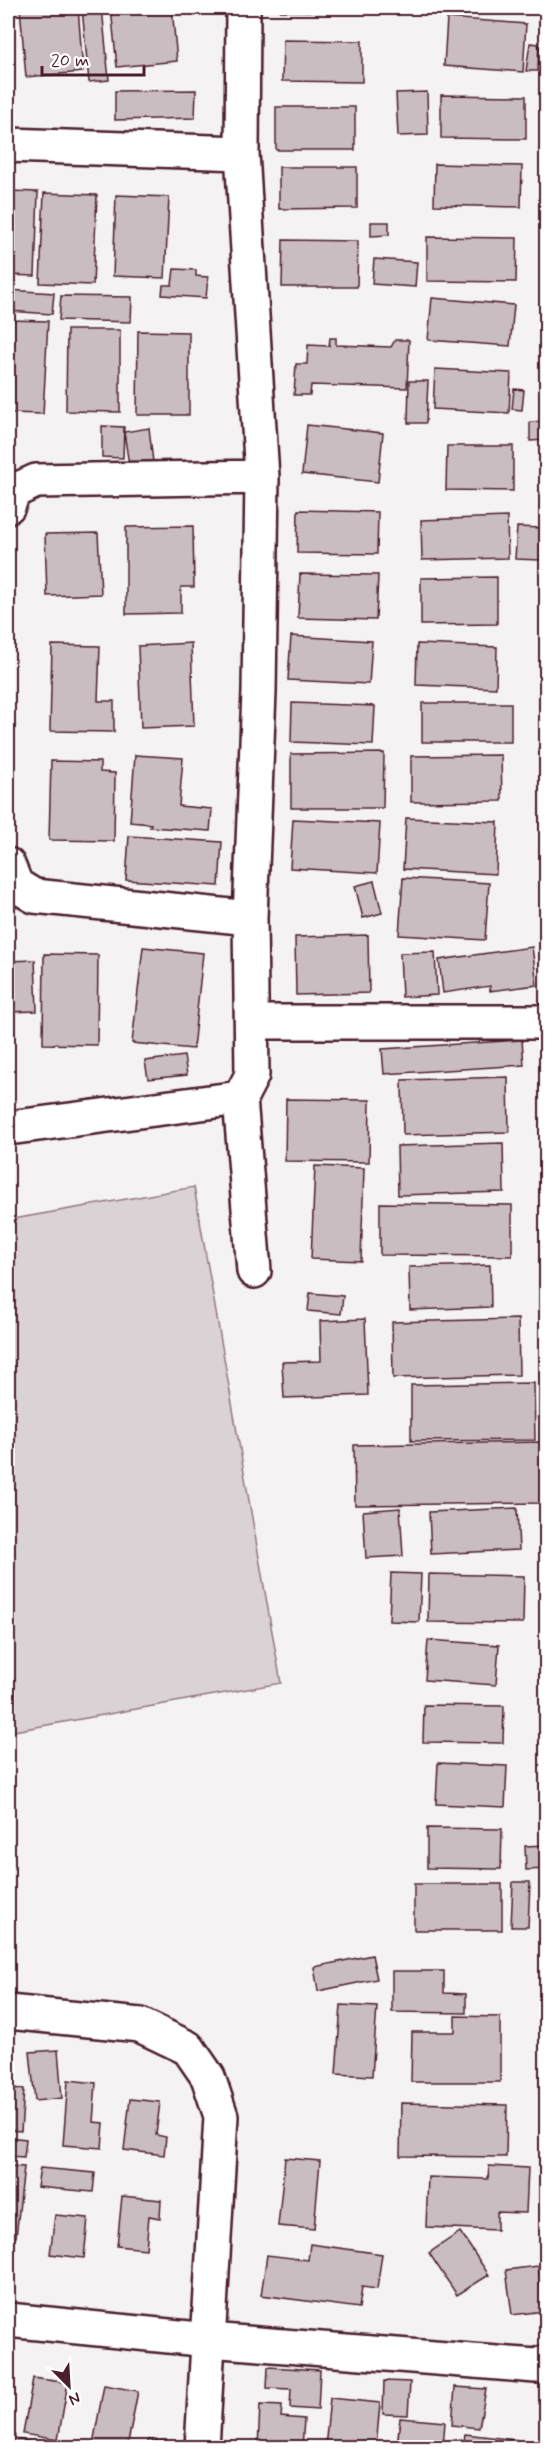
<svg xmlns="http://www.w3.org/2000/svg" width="554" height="2455" font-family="Mynerve,sans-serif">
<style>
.green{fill:#dbd2d5;stroke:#927880;stroke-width:1.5}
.building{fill:#cabdc1;stroke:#4a1f2b;stroke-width:1.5}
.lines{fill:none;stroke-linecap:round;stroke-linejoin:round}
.minor-casing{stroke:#4a1f2b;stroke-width:38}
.minor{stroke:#fff;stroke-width:33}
</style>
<rect width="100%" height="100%" fill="#f4f2f2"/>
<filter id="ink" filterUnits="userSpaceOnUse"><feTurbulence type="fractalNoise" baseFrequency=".0167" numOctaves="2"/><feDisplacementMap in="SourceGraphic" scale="12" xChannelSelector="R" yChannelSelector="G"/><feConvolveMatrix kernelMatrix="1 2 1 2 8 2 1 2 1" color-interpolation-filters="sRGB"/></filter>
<g filter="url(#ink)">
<path class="green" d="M194,1187l87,496 -273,49v-512z"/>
<path class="building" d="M20,8h58l5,64 -57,5z
M82,8h20l7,72 -20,2z
M111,8h61l5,53 -60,6z
M280,8h81v4l-81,-1z
M447,18l79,6 -3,48 -79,-6z
M283,40l79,1v41l-80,-1z
M530,43l9,1 -1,27h-12z
M196,90l-1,28 -80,2v-29z
M427,92l1,43 -30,1 -2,-43z
M441,95l85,1v43l-85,-1z
M276,107h79v43h-79z
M435,164l87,2 -1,41 -87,-2z
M279,167h78v41l-78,1z
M8,191l30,1 -3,84 -27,-1z
M44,193l53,2 -4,90 -53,-2z
M116,195l53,2 -4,81 -52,-2z
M371,222h18v13l-18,1z
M427,237l90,1 -1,44 -89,-1z
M283,240l75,1 -1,46h-75z
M374,259l43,3 -2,25 -43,-3z
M174,269l22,1v6l12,1 -2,21 -44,-3 1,-10h9z
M8,290l46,3 -2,21 -44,-3z
M61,296l71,1 -1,25 -72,-2z
M432,298l82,7 -4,41 -82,-6z
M8,320l40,1 -5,93 -35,-1z
M67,330h53v82l-54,-1z
M138,331l51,1v83h-52z
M330,338h6v7l55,2 4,-7h14l-2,48 -96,-3 -1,10h-16l2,-31h11l1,-19 21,1z
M435,369l76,4 -2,40 -76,-4z
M409,381h19l-2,42h-18z
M514,389l10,1 -2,20 -10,-1z
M546,421v19l-16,1v-19z
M307,425l76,8 -5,49 -76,-8z
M102,426l22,1 -1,31 -21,-1z
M149,428l4,34 -24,3 -5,-33z
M447,446h66v45l-67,-1z
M298,510l80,2 -1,42 -80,-1z
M507,517l1,41 -86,2 -1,-40z
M193,526l1,61h-13v26l-55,1v-87z
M517,527l25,1 -1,32 -26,-1z
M98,533l3,61 -54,2 -2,-62z
M300,574l78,1 -2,45 -78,-2z
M497,577v47l-76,1v-47z
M291,636l81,5 -3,43 -81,-4z
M191,643l3,83 -53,2 -3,-82z
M417,644l80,3 -1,41 -80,-3z
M52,645l48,1 -2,55h16v31l-64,-1z
M292,703l83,3 -2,39 -82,-3z
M422,703h89v39h-89z
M384,753l-1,55h-92v-54z
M135,755l48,3 -4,48 33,3 -2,22 -60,-4 1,-3 -21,-2z
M501,755l1,46 -91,1v-46z
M51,761l49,1v10l15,1 -1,68 -65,-1z
M406,818l92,4 -2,52 -93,-5z
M293,819l87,4 -3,50 -87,-5z
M129,836l93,6 -3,44 -93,-6z
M403,878l86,5 -4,57 -86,-5z
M374,881l8,32 -19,5 -8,-32z
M368,935l1,58 -73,2 -1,-58z
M143,947l60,6 -10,96 -61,-6z
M532,947l5,38 -47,6v-5l-47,7 -4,-33z
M435,952l2,43 -35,2 -2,-44z
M44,954l54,1 -1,90 -54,-1z
M35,960l2,51 -29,1v-51z
M522,1040l2,25 -140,9 -2,-25z
M184,1056l3,19 -39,4 -3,-18z
M508,1077l1,55 -106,3 -1,-55z
M286,1099l84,1 -1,62 -84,-1z
M503,1143l1,49 -106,3 -1,-49z
M315,1166l49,2 -3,93 -50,-2z
M380,1203l132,2v51l-132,-1z
M490,1265l1,42 -81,3 -1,-43z
M310,1293l33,3 -2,18 -33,-3z
M365,1319l3,76 -84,3 -2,-36 39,-1 -1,-40z
M518,1319l1,56 -126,3 -1,-56z
M534,1383l1,57 -124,1v-56z
M546,1442v61l-191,2 -1,-60z
M400,1508l3,48 -37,2 -3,-47z
M517,1508l2,42 -88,4 -2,-42z
M391,1573l30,1 -2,48 -30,-1z
M429,1574l95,2 -1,47 -95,-1z
M428,1640l71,5 -3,40 -71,-5z
M424,1705l80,1 -1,37 -80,-1z
M438,1763l69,3 -2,41 -69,-3z
M427,1828l75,1 -1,40 -74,-1z
M546,1845v24l-20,1 -1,-24z
M513,1882h17l-2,45h-17z
M414,1884h88v46h-88z
M372,1955l5,24 -59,12 -4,-24z
M392,1971h52v22l22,1v19l-74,-1z
M341,2005l36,2 -5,69 -36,-2z
M455,2016l45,1v65h-89l1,-50h43z
M58,2050l4,48 -27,3 -5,-49z
M68,2080l28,3 -3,39 11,1 -2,25 -39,-3z
M8,2088l16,1 -3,42 -13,-1z
M130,2099l30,3 -4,33 10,2 -2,18 -40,-5z
M401,2103l106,2 -1,52 -106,-1z
M8,2137l18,2 -2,18 -16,-1z
M285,2158l35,3 -6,68 -36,-3z
M8,2166l16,1 -8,70 -8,-1z
M489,2166l39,2 -2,45 -29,-1v18l-71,-3 2,-50 60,2z
M40,2168l55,5 -2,19 -56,-5z
M122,2196l39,4 -1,18 -11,-2 -3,33 -29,-3z
M55,2215l33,3 -4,40 -34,-4z
M460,2232l29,43 -32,20 -28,-42z
M310,2244l72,10 -5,35 -15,-2 -3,21 -98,-13 6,-40 41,5z
M538,2266l6,45 -32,4 -6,-45z
M268,2367l52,3 -2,40 -28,-2 1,-19 -24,-1z
M33,2378l35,5 -10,57 -35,-6z
M384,2381l26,1 -2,33 -25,-1z
M104,2385l34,6 -11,57 -34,-4z
M455,2387l31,2 -7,39 -27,-3z
M330,2398l50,5 -4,45h-51z
M260,2405l22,1 -1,11 23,2 -2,29h-44z
M400,2418l45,4 -2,26h-46z
M465,2434l52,6 -1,8h-53z
M13,2439l54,8 -56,1z
M148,2440l21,2 -1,6h-21z"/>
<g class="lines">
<defs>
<path id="minor" d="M8,145l234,8
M8,506l6,-15 22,-10 226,-4
M8,865l8,20 18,11 216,22
M252,1022h294
M240,1098l14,173
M8,1128l232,-30 12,-23 -2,-157 9,-226 3,-215 -20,-324 1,-145
M8,2012l132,13 48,23 20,29 13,39 -19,332
M8,2320l201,20 327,26 10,-4"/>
</defs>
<use href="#minor" class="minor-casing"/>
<use href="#minor" class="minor"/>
</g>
</g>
<rect width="554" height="2455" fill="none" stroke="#fff" stroke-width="30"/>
<rect x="15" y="15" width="524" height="2425" fill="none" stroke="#4a1f2b" stroke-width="2" filter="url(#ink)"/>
<g transform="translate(69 2386) rotate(156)" stroke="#ffffff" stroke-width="4.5" paint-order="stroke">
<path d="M0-4.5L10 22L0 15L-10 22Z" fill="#4a1f2b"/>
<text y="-9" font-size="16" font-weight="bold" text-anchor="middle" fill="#4a1f2b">N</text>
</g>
<path d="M42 66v9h102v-9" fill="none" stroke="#4a1f2b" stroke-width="3"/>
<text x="51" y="66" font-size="18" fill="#4a1f2b" stroke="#ffffff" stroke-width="4.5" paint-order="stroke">20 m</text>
</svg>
